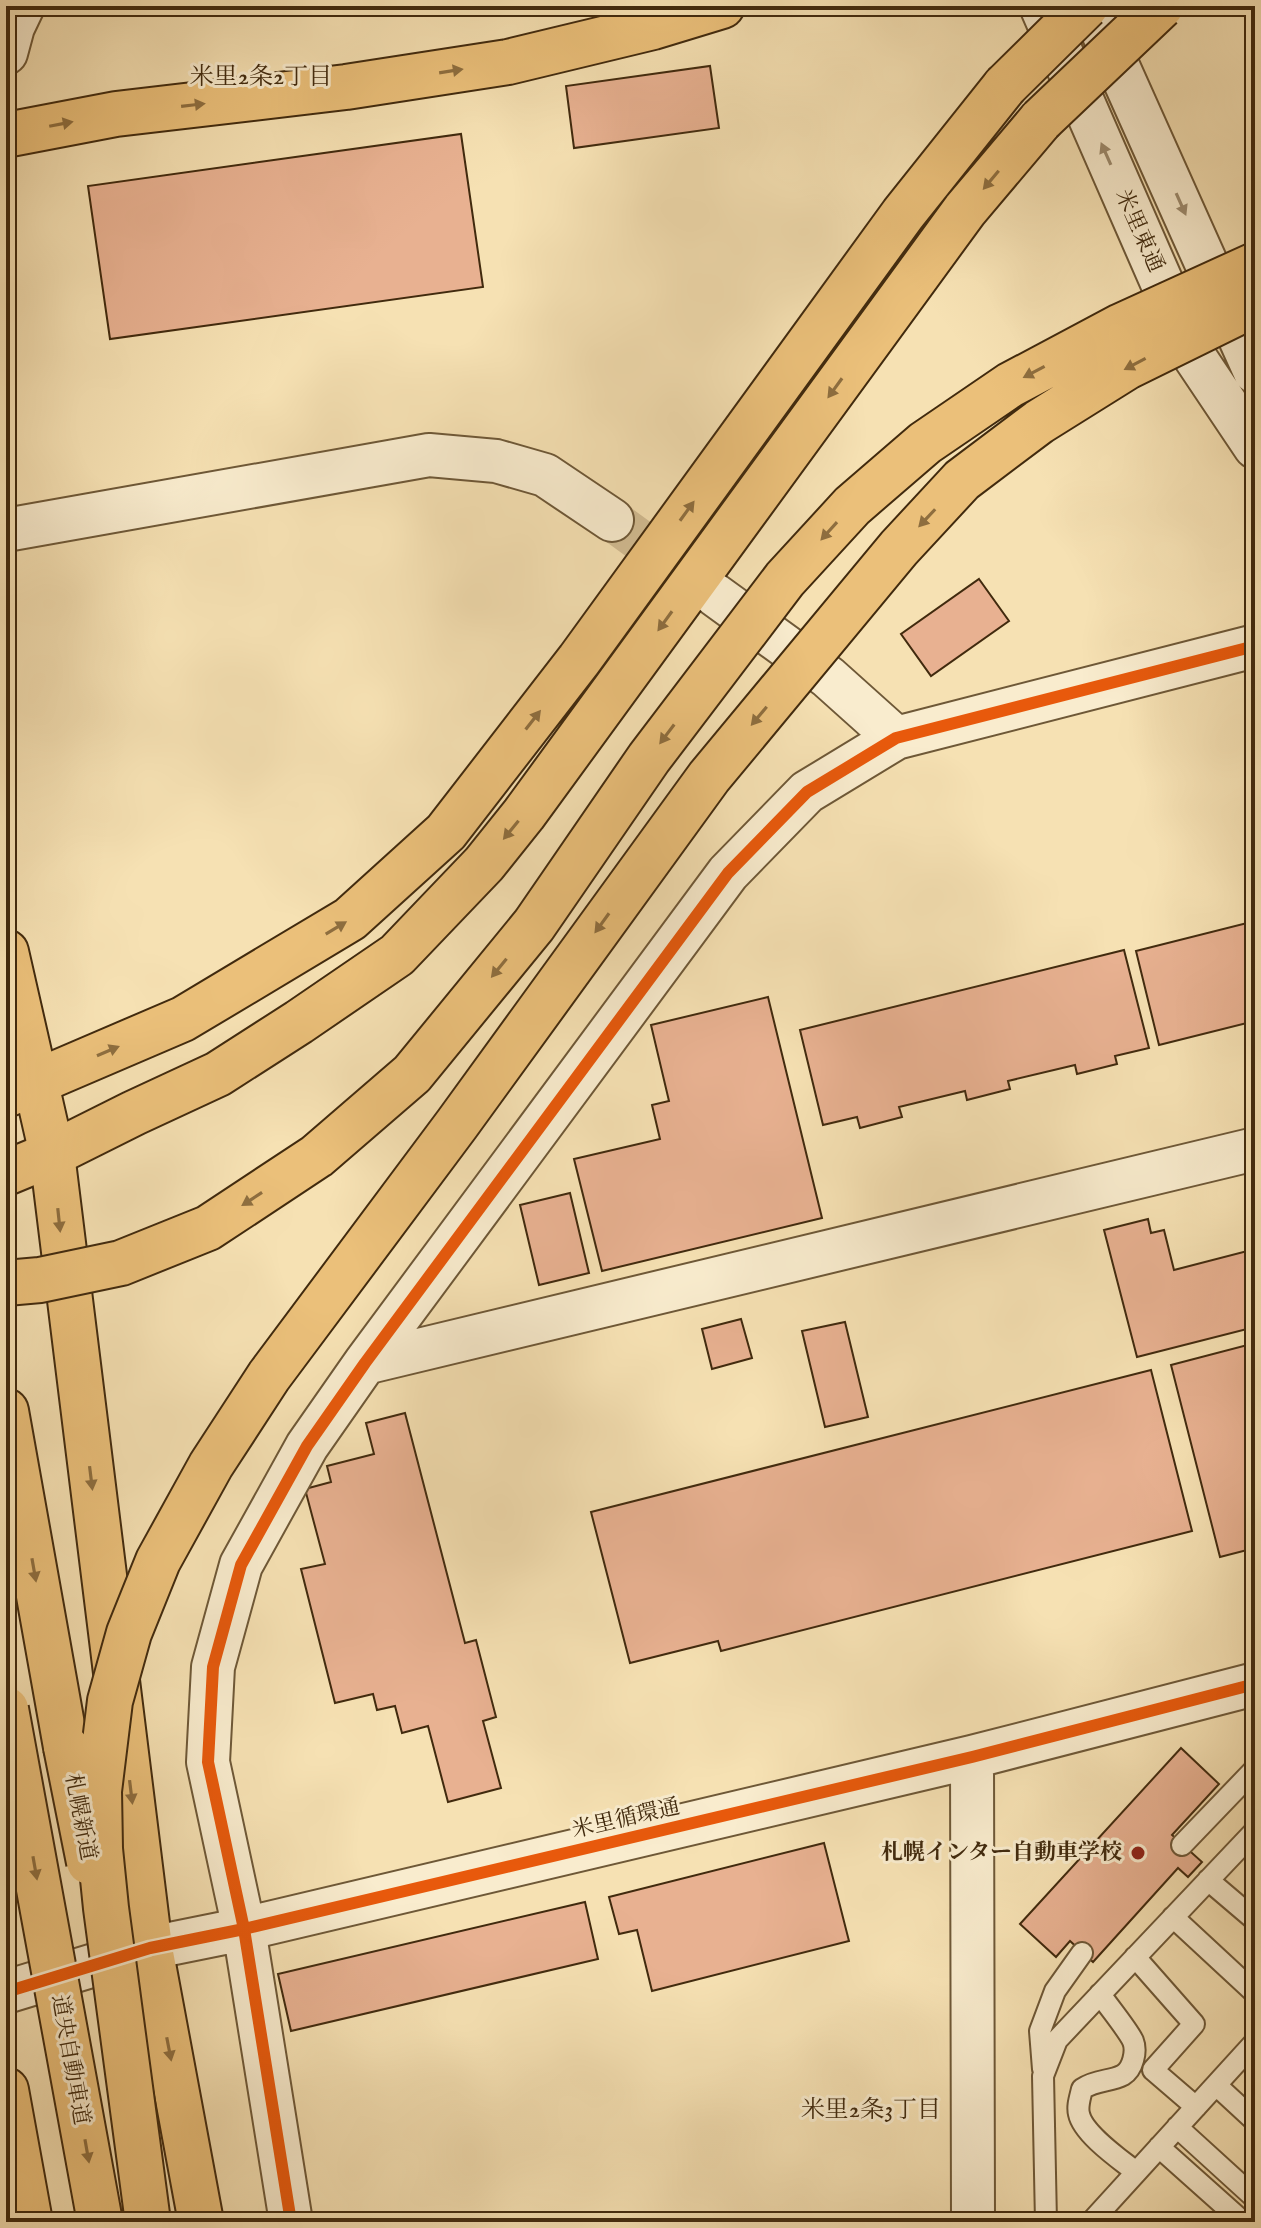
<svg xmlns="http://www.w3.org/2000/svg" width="1261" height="2228" font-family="'IM FELL English','Noto Serif JP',serif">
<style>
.building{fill:#e8b191;stroke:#412a0e;stroke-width:2}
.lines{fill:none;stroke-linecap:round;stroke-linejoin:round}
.minor-tunnel{stroke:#d2bc92;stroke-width:42;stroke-dasharray:42 21;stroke-linecap:butt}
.service-casing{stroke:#6e5837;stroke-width:24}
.minor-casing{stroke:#6e5837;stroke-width:46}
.primary-casing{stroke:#412a0e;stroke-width:48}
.trunk-casing{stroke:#412a0e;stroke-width:48}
.motorway-casing{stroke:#412a0e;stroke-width:48}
.service{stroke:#f9ecce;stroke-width:20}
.minor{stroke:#f9ecce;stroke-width:42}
.primary{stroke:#ebc07a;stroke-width:44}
.trunk{stroke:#ebc07a;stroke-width:44}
.motorway{stroke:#ebc07a;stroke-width:44}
.trunk-bridge-casing{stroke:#412a0e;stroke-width:48;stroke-linecap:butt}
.motorway-bridge-casing{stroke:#412a0e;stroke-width:48;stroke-linecap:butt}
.trunk-bridge{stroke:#ebc07a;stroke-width:44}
.motorway-bridge{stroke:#ebc07a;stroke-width:44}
.cycleway-casing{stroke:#f9ecce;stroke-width:17}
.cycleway{stroke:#e8590c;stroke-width:12}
.oneway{fill:#8e6e3f}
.oneway2{fill:#9d8b6e}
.poi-dot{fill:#8f2418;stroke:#f9ecce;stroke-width:3}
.labels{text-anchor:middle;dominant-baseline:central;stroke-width:6;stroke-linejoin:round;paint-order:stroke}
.street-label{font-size:22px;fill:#412a0e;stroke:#f9ecce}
.poi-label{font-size:22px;font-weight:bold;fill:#412a0e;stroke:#f9ecce;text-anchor:end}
.neighbourhood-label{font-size:24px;fill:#412a0e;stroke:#f9ecce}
</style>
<rect width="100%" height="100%" fill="#f6e1b3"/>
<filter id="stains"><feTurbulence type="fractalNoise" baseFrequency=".0025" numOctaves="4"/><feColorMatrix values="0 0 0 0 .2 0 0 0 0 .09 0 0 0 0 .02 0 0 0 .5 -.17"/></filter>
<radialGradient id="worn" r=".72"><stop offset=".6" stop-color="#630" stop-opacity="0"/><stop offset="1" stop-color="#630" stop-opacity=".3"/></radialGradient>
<path class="building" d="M710,66l9,62 -145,20 -8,-62z
M461,134l22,153 -373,52 -22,-153z
M979,579l30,42 -78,55 -30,-42z
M1255,921v100l-96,24 -23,-94z
M1124,950l25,98 -34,8 2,8 -40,10 -2,-9 -67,16 2,8 -43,11 -2,-9 -66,16 3,10 -42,11 -3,-11 -34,8 -23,-95z
M768,997l54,221 -220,53 -28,-112 86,-20 -8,-34 17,-4 -18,-76z
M570,1193l19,80 -50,12 -19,-80z
M1148,1219l3,14 13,-3 10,40 81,-21v78l-118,30 -33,-127z
M741,1319l11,39 -40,11 -10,-40z
M845,1322l23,95 -43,10 -23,-96z
M1255,1343v205l-35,9 -49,-192z
M1151,1370l41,161 -471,120 -3,-10 -88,22 -39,-151z
M405,1413l60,230 11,-3 20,77 -13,4 18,67 -53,14 -20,-76 -26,7 -7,-27 -18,4 -4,-16 -38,9 -34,-134 24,-5 -20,-75 26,-7 -4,-16 47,-12 -8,-31z
M1181,1748l38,36 -47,51 30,27 -14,15 -10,-9 -85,94 -23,-21 -14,16 -36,-33z
M824,1843l25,98 -197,50 -15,-61 -18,4 -10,-37z
M585,1902l13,57 -307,72 -13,-57z"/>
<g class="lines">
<path class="minor-tunnel" d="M612,520l103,75"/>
<defs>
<path id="service" d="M1182,1845l73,-76
M1208,1880l47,40
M1173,1917l82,76
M1135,1957l59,67 -41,46 43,37
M1100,1994c8,12 28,36 33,47 4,10 0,28 -10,34 -13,7 -26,4 -41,14 -2,9 -5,17 -3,25 4,20 42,46 57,58
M1043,2069l-3,-38 15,-40 27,-38
M1216,2085l39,36
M1177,2127l78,71
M1159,2147l84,75
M1046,2222l-3,-146 14,-36 198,-209
M1091,2222l164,-180"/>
<path id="minor" d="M1041,6l153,350 61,91
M1091,6l164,366
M6,53l7,-26 10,-21
M6,530l423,-75 67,6 49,14 67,45
M715,595l113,82 68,61
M365,1363l890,-214
M972,1757l1,465
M6,1992l144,-44 94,-19 728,-172 283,-73
M291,2222l-47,-293 -36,-167 5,-95 28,-102 66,-119 58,-83 363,-490 79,-81 89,-54 359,-92"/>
<path id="primary" d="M6,1095l30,-13
M6,1173l46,-19"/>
<path id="trunk" d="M6,952l46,202 98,794 51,274
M6,1411l60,336"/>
<path id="motorway" d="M6,135l110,-21 230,-27 162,-25 145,-35 69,-21
M36,1082l147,-63 167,-100 96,-87 133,-172 324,-446 102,-128
M52,1154l82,-41 84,-39 81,-52 98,-67 87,-91 40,-50 441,-604 76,-90
M6,2090l24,132"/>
</defs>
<use href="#service" class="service-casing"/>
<use href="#minor" class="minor-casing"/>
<use href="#primary" class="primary-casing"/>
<use href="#trunk" class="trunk-casing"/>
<use href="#motorway" class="motorway-casing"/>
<use href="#service" class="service"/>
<use href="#minor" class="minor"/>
<use href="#primary" class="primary"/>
<use href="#trunk" class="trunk"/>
<use href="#motorway" class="motorway"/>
<defs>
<path id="trunk-bridge" d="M66,1747l23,115"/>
<path id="motorway-bridge" d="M1005,86l81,-80
M1041,120l120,-114
M6,1283l34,-3 81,-17 87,-35 109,-72 95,-82 122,-149 115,-167 136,-179 67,-73 73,-63 85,-58 111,-59 134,-61
M6,1709l94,513
M148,2222l-42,-314 -6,-59 -1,-58 11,-90 19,-68 29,-72 53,-96 58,-89 188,-252 252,-347 190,-229 63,-68 77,-58 88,-55 128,-63"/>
</defs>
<use href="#trunk-bridge" class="trunk-bridge-casing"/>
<use href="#motorway-bridge" class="motorway-bridge-casing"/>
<use href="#trunk-bridge" class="trunk-bridge"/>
<use href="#motorway-bridge" class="motorway-bridge"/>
<defs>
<path id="cycleway" d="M6,1992l144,-44 94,-19 728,-172 283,-73
M291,2222l-47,-293 -36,-167 5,-95 28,-102 66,-119 58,-83 363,-490 79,-81 89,-54 359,-92"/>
</defs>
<use href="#cycleway" class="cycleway-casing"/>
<use href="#cycleway" class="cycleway"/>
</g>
<defs><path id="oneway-solid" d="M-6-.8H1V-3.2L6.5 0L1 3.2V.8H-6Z" transform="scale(2)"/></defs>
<g class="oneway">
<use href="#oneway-solid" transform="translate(451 71) rotate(-9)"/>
<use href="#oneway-solid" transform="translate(193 105) rotate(-7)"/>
<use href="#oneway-solid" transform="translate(61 124) rotate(-11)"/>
<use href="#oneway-solid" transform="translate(991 180) rotate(130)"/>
<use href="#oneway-solid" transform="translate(1135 364) rotate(152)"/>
<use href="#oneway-solid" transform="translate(1034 372) rotate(152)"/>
<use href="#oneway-solid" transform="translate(835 388) rotate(126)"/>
<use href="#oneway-solid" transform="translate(687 511) rotate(-54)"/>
<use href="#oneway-solid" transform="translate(927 518) rotate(133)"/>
<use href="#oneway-solid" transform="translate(829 531) rotate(132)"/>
<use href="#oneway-solid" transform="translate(665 621) rotate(126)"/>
<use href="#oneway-solid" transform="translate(759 716) rotate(130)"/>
<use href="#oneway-solid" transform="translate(533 720) rotate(-52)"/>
<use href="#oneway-solid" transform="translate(667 734) rotate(127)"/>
<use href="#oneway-solid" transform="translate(511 830) rotate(129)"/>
<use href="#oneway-solid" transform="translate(602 923) rotate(126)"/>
<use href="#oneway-solid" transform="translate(336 928) rotate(-31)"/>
<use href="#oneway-solid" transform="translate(499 968) rotate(129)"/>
<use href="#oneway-solid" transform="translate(108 1051) rotate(-23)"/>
<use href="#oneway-solid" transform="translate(252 1199) rotate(147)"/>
<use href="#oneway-solid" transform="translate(59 1220) rotate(84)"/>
<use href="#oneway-solid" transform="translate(91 1478) rotate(83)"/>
<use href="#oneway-solid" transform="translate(34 1570) rotate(80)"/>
<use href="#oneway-solid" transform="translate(131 1792) rotate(83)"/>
<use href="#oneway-solid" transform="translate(35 1868) rotate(80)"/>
<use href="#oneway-solid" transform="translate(169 2049) rotate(79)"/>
<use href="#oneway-solid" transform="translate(87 2151) rotate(80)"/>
</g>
<g class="oneway2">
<use href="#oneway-solid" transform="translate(1106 154) rotate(-114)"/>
<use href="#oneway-solid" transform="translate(1181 204) rotate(66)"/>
</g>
<circle class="poi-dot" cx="1138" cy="1853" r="8"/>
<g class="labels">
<g class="street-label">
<text transform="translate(1139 231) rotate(66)">米里東通</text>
<text transform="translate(80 1817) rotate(79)">札幌新道</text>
<text transform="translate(626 1819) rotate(-13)">米里循環通</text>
<text transform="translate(70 2060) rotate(80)">道央自動車道</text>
</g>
<g class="poi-label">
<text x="1122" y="1853">札幌インター自動車学校</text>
</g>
<g class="neighbourhood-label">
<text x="261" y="77">米里2条2丁目</text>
<text x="871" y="2110">米里2条3丁目</text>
</g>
</g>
<rect width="1261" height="2228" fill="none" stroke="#f6e1b3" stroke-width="32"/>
<rect x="8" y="8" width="1245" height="2212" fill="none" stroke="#412a0e" stroke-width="4"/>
<rect x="16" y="16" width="1229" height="2196" fill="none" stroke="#412a0e" stroke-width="2"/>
<rect width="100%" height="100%" filter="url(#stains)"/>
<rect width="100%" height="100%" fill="url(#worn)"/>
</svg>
